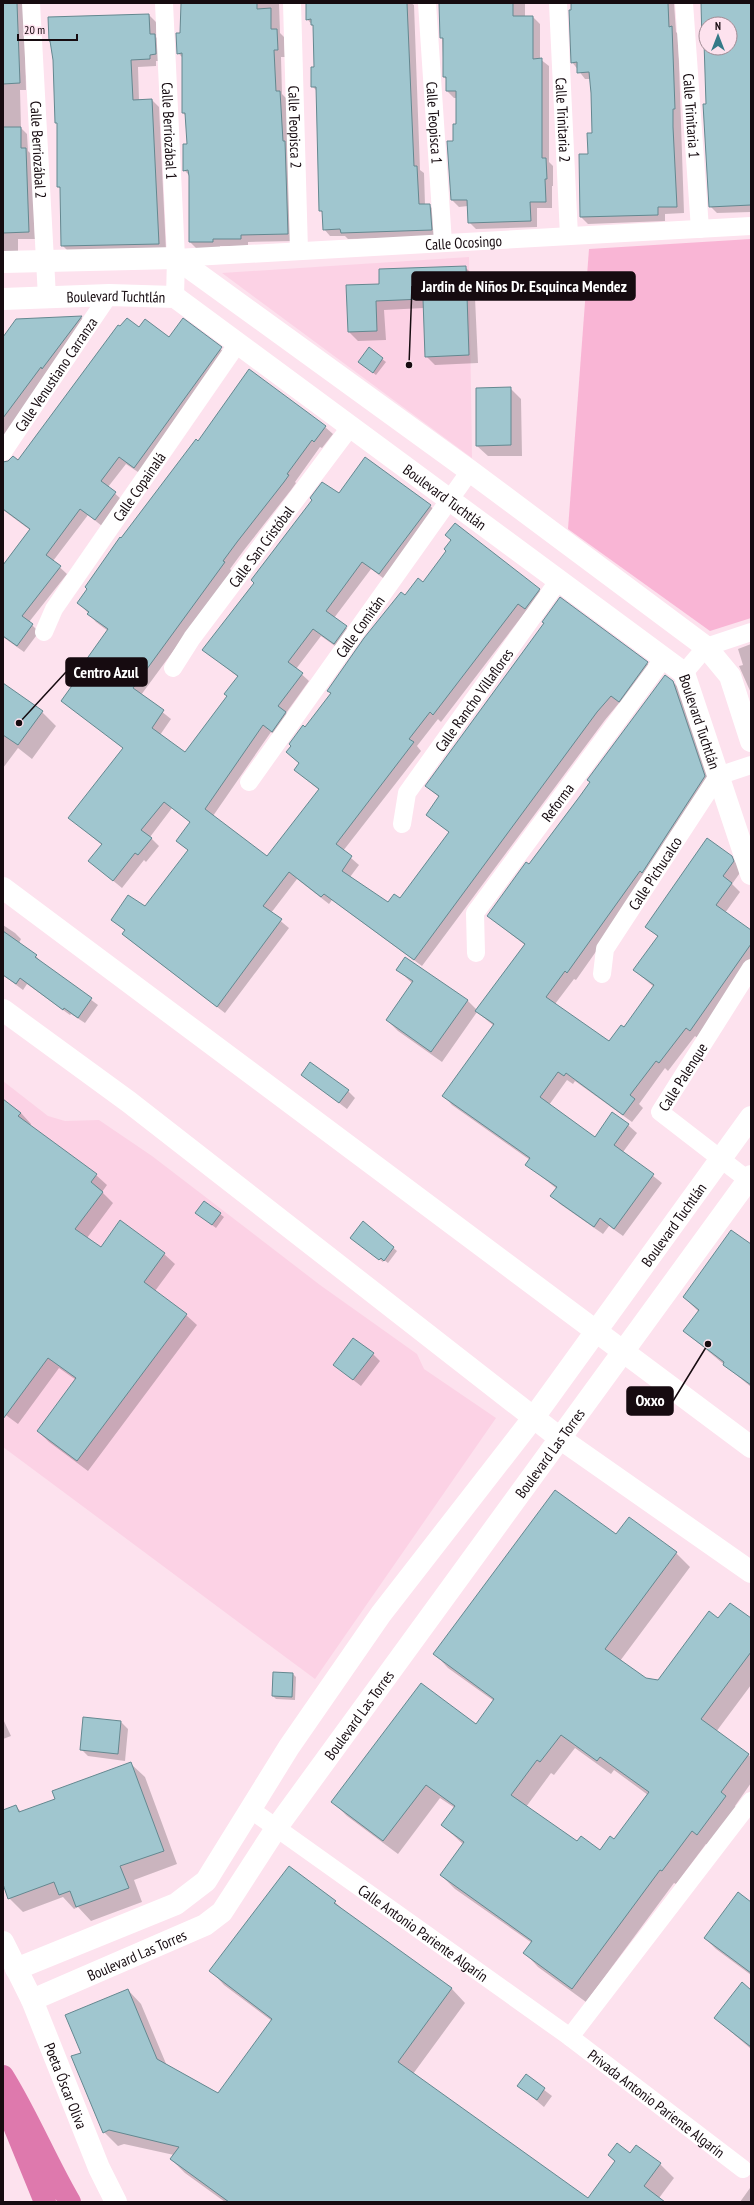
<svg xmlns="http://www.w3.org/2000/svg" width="754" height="2205" font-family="'PT Sans Narrow',sans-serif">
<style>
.built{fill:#fcd2e5}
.green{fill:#f9b5d5}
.shadow{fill:#0003;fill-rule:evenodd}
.building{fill:#a0c6cf;stroke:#648890;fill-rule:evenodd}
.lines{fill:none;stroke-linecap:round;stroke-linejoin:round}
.street{stroke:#fff;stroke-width:18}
.secondary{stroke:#fff;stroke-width:22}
.highway{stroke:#de79ad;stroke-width:22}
.labels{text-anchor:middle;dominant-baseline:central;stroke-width:3;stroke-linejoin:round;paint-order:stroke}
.street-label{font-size:15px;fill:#160b10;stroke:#fde2ee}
.leader{fill:none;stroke:#160b10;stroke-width:1.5}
.callout-dot{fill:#160b10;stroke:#fde2ee;stroke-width:1.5}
.callout{fill:#160b10;stroke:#160b10;stroke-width:1.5}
.callout-label{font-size:16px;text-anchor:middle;font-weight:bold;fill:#fff}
</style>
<rect width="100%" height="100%" fill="#fde2ee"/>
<path class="built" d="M469,257l3,201 -250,-185z
M3,1081l45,35 17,5 34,-1 53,36 168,129 97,69 7,15 72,49 -181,261 -312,-232z"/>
<path class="green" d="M751,239v379l-41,13 -142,-102 21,-280z"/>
<path class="shadow" d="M3,3h21l2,87h-6l1,38 6,6 1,17 4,4 3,84h-17v17l-15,1z
M181,3h98l1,30 4,4 1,20h-4l1,37 5,5 8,142 -47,1v4h-28v3h-23l-7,-7v-66l-6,-6 4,-25 -2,-29 -3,-3v-55l-5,-5 3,-19z
M355,3h56l3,2 6,165 4,3 1,32h4l7,7 2,25 -90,2 -3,-3h-15l-6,-7 -1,-16 -3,-3 -3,-119 -5,-5 4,-18 -2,-41 -7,-8z
M440,3h85v14h8l7,7v35l9,7v96l4,4v20h-1v22h-15v19l-61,2 -7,-7 -1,-16 -9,1 -7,-7 5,-102h-3l-7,-7v-11l-3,-3z
M572,3h102l2,29 2,2 6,179 -19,1v7l-77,3 -7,-7 -1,-62h9l4,-21 -2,-55h-6l-13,-17z
M702,3h49v209l-34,1 -7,-7 -5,-162 -2,-2zM706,24h24v24h-24z
M149,15l7,7v15l5,5 1,19h-6v5l-18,1 1,33h13l7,7 7,143 -97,2 -7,-7 -1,-56 -3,-2v-63l-2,-2z
M465,267l9,9 4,87 -43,2 -9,-9 -2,-48 -40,2 2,30 -28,1 -9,-9 31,-47z
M81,317l7,7 -85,120v-106l14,-18z
M183,320l45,35 -87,119 -15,-10 -18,23 14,13 -20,26 -14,-11 -35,46 14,13 -38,48 10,10 -15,20 -21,-15v-72l27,-35 -27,-20v-47l15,-1 121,-134 30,10z
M369,349l17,13 -10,13 -13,-10z
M510,388l11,11 1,57h-34l-11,-10z
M325,427l8,7 -11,14 -2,-1 -25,35 1,1 -5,7 -47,60 -14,19 2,2 -91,124 30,24 -11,16 25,18 43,-57 10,-19 -34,-27 135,-155 91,11 8,7 -51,68 -16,-12 -37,49 20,16 -12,17 -21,-15 -25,33 13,12 -23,32 7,7 -13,19 -9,-7 -58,84 55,41 51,-67 -24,-20 5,-6 -13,-12 45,-58 -4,-4 77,-94 18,-13 116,7 8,7 -21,14 -85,111 -3,-3 -21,27 4,5 -78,100 16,14 -9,12 38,27 12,-5 50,-66 -23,-19 13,-16 -14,-12 221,-123 8,8 -28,37 -8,-5 -14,17 -183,246 -90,-66 -3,4 -32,-25 -26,34 18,15 -64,85 -94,-72 -8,-7 2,-3 -13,-11 33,-13 44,-56 -12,-10 14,-18 -19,-15 -22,29 9,9 -13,16 -2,-2 -22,28 -33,-27 13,-16 -32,-27 54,-69 -62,-49 23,-31 23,-38 -12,-9 -17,-19 43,-64 76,-97z
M751,644v49l-12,-27 4,-1 -5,-16z
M673,682l9,9 31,94 -137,195 -2,-1 -19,25 54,38 15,-14 30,-41 -20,-17 24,-33 -12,-11 85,-69 11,13 -10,14 8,8 -15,21 26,18v34l-52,74 -4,-3 -27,35 -3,-3 -26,36 4,4 -11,14 -57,-41 -2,3 -6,-4 -18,25 46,33 33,-13 9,8 -14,19 39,31 -39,53 -14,-10 -6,8 -43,-30 -8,-8 5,-7 -31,-25 4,-4 -78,-55 -8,-9 50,-70 -17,-14 -35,50 -44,-31 -11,-11 26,-36 -15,-14 69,30 10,10 48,-65 -37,-29z
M3,684l39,28 14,14 -24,33 -14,-11 -15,20z
M3,925l12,8 6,6 -2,4 17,13 6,7 56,42 -13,18 -14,-9 -1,1 -43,-31 -4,6 -20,-15z
M302,1075l46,16 7,7 -8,11z
M3,1100l18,13 10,11 -1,2 66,49 11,10 -5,7 11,11 -26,35 14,11 20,-27 43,32 11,10 -20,27 31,24 11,10 -109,146 -39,-29 -11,-11 38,-51 -17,-12 -41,56 -15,-11z
M204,1202l20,15 -8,11 -16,-12z
M363,1222l34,29 -9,12 -4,-3 -1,2 -28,-21z
M751,1246v141l-67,-56 15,-19 -15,-15z
M373,1354l7,7 -19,25 -27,-21z
M616,1536l60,17 14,14 -70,94 25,18 13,2 61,-61 32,-1v66l-35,47 35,25v26l-16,23 4,4 -27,38 -6,-4 -30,40 -2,-1 -88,119 -48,-35 -13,-14 7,-10 -77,-54 -14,-14 22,-31 -21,-19 13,-17 -15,-10 -42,56 -51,-38 -14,-14 143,-77 18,-24 -46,-33 -13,-14zM575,1748l36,26 3,-4 34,25 -34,46 -14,10 -22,-8 -52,-36 25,-34 3,2z
M274,1673l19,1 3,3 -1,23 -19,-1 -3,-3z
M3,1719l8,17 -8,3z
M121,1722l7,7 -3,32 -37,-5 -7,-7z
M131,1764l14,13 32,87 -43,16 8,22 -51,19 -13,-14 -4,2 -11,-12 -40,15 -14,-14 -6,-17v-70l13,-5 5,6 35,-13z
M335,1902l11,11 106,76 13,14 -52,71 175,126 27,-38 -6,-7 21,-1 30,10 14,14 -15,20 4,4h-438l-40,-29 -14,-14 3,-4 -50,-11 -6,2 -14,-14 -22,-79 46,-63 13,14 26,62 51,29 54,-74 -48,-36 -13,-14z
M751,1903v72l-35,-26 -11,-11z
M751,1991v58l-36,-31z
M526,2076l26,20 -8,11 -25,-21z
M750,2188l1,14h-11z"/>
<path class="building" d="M3,3h14l3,80 -17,1z
M181,3h76v6l14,-1v21h6l1,21h-4l2,41h4l3,50h2l3,93 -47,1v4h-28v3h-24v-66l-1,-6 -5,1v-27h4l-2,-31h-3v-60l-5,1 -1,-21h4z
M306,3h101l7,163h3l2,38h11l2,26 -91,3 -1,-4 -17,1 -1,-19h-3l-3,-124h-5v-20h3l-1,-42h-2v-6l-5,1z
M439,3h74v13h20v43l9,-1v100h4l1,21h-2l1,23h-16l1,19 -63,2 -1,-23h-16l-4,-59h6v-17h3v-33h-10v-14h-3v-39h-3z
M571,3h97l1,24 3,-1 3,83h-2v18l4,80h-19v8l-78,2 -1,-63h9l-1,-21h5l-1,-40 -2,-21 -12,1v-11l-6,1 -2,-53h2z
M701,3h50v202l-42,2 -6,-103h3l-2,-62h-2zM706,24h24v24h-24z
M149,14l1,20h5l1,20 -6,1v4l-19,1 2,40 19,-1 7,145 -98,2 -1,-59h-3v-64h-2l-2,-63 -3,-19h-1l-1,-24z
M3,127h18v21h5l3,84 -26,1z
M466,266l3,89 -44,2 -2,-58 -47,2 1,30 -29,1 -2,-47 33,-1v-15z
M82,316l-40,53 -1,-2 -38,51v-81l13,-18z
M127,318l12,9 6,-8 24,18 14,-19 39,29 -88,121 -15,-11 -18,24 15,11 -21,28 -15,-11 -34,46 15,11 -39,50 11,8 -16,22 -14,-10v-71l27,-36 -27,-20v-47l5,-1 5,-5 5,4 100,-135 2,1z
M369,347l14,11 -10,15 -15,-11z
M249,369l77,57 -12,16 -2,-2 -25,34 2,1 -5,7 -47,60 -14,19 2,1 -92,126 31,22 -12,18 33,24 42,-56 -3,-2 14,-18 -36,-26 52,-67 -3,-3 61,-80 -2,-2 12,-16 17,11 26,-36 66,48 -52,69 -17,-12 -36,49 21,15 -13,18 -21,-15 -25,33 15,11 -25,33 8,6 -14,20 -9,-7 -58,84 33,25 29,22 52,-67 -25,-19 5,-7 -13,-11 5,-6 -2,-2 14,-19 2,2 26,-34 -4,-2 37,-53 37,-46 4,3 13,-17 5,4 23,-31 -2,-2 7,-9 -6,-5 10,-12 85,66 -15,20 -7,-5 -85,111 -3,-3 -21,27 5,3 -78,102 16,12 -10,15 46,31 6,-8 6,4 49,-66 -23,-17 13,-19 -14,-10 119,-163 -2,-1 18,-25 88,65 -29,40 -8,-6 -14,16 -183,248 -90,-66 -3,3 -32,-25 -26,34 19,13 -65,88 -95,-73 3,-4 -14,-10 17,-25 17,11 43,-56 -12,-9 14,-19 -26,-20 -23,28 11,8 -14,17 -3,-2 -22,28 -25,-20 14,-17 -34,-26 55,-70 -62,-47 23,-32 -3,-2 27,-38 -21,-15 2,-2 -12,-9 10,-14 -2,-2 35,-50 1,1 75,-99 2,2z
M511,387v58l-35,1v-58z
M665,675l8,6 32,95 -63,97 -2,-2 -73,102 -2,-2 -19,26 63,44 12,-16 3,2 30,-42 -21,-15 25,-34 -13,-9 62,-89 25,18 2,5 -11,15 9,7 -16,22 35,25v14l-61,87 -4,-3 -27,35 -3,-2 -26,34 5,4 -12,16 -57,-42 -2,3 -6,-4 -18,25 55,40 17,-25 17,12 -15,21 40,29 -40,55 -14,-11 -6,9 -44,-31 7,-9 -32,-22 5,-7 -88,-62 52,-72 -19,-13 50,-67 -38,-28 39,-54 3,2 51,-68 10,-14 -3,-2z
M3,683l40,28 -25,34 -15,-10z
M3,931l34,24 -2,2 57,41 -14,20 -14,-10 -1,2 -43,-32 -4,6 -13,-9z
M405,957l63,43 -37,52 -45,-32 27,-39 -17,-11z
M310,1062l39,28 -10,13 -38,-28z
M3,1099l18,14 -3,3 79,58 -6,8 12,10 -28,37 26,18 19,-27 45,33 -21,29 43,32 -110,147 -40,-30 39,-53 -28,-20 -45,61z
M204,1201l17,12 -9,12 -17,-12z
M363,1221l31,26 -10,14 -3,-3 -2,2 -29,-22z
M731,1230l20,14v141l-28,-20 1,-3 -41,-31 16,-21 -16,-13z
M353,1338l21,15 -21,27 -20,-15z
M555,1490l61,44 13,-17 48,35 -72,97 41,29 12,2 51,-69 9,7 12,-15 21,15v34l-50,67 48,35 -28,38 5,4 -29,39 -5,-4 -30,40 -2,-1 -88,119 -49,-36 9,-12 -92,-66 24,-33 -23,-17 14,-19 -29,-21 -43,56 -52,-39 90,-119 55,41 18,-25 -61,-45zM561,1735l36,26 3,-4 49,35 -35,47 -4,-3 -10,14 -19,-14 -4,5 -66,-46 26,-35 3,2z
M273,1672l20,1 -1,24 -20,-1z
M83,1717l38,4 -3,33 -38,-4z
M131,1762l33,89 -44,15 9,22 -53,19 -6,-16 -11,4 -5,-13 -46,17 -5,-15v-74l13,-5 3,7 36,-13 -3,-8z
M289,1866l47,35 -2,2 118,85 -54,74 190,136 27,-37 -7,-6 9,-12 13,10 6,-8 25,18 -17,23 21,16h-436l-59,-43 9,-12 -70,-17 -6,3 -32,-77 10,-3 -16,-38 63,-26 29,70 61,34 54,-74 -63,-48z
M738,1892l13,10v71l-47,-35z
M742,1982l9,8v57l-37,-29z
M526,2074l19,14 -8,12 -20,-14z"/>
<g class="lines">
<g class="street">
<path id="s1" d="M31,3l16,294"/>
<path id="s2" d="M164,3l12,255 -1,39"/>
<path id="s3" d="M292,3l7,248"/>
<path id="s4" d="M427,3l16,240"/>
<path id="s5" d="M558,3l11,233"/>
<path id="s6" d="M684,3l16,226"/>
<path id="s7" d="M176,258l575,-32"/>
<path id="s8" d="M3,452l106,-157"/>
<path id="s9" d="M44,632l10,-23 184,-266"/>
<path id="s10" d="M173,668l19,-30 159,-212"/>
<path d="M684,673l22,-26 45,-15"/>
<path id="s11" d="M249,782l221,-311"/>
<path id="s12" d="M402,824l5,-31 152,-213"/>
<path id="s13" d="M476,953l-1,-40 189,-255"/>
<path id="s14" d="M602,974l3,-25 113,-173 33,-11"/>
<path id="s15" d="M748,1180l-88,-68 91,-144"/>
<path id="s16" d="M250,1809l320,228 173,132"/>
<path d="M570,2037l181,-236"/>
</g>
<g class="secondary">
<path d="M3,262l173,-4 294,213 236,176 24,29 21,65"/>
<path id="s17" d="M3,299l106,-4 66,2 509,376 67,201"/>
<path d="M3,888l748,559"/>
<path d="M3,1010l126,92 432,337 190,133"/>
<path id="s18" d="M3,1942l29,58 67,168 17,34"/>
<path id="s19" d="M16,1969l160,-65 30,-23 83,-134 92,-133 153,-197 217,-300"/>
<path id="s20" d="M32,2000l173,-75 17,-13 55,-85 474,-651"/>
</g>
<path class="highway" d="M3,2076c25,40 43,85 67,126
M3,2099l42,103"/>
</g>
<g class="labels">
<g class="street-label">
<text stroke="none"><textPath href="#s6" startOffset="113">Calle Trinitaria 1</textPath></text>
<text stroke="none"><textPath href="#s5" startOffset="117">Calle Trinitaria 2</textPath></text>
<text stroke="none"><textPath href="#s4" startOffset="120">Calle Teopisca 1</textPath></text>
<text stroke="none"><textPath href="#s3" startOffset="124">Calle Teopisca 2</textPath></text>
<text stroke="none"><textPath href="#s2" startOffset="128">Calle Berriozábal 1</textPath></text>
<text stroke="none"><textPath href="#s1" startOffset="147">Calle Berriozábal 2</textPath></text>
<text stroke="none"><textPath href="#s7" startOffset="288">Calle Ocosingo</textPath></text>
<text stroke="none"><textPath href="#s17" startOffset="113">Boulevard Tuchtlán</textPath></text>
<text stroke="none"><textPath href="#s8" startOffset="94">Calle Venustiano Carranza</textPath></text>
<text stroke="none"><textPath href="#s9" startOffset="174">Calle Copainalá</textPath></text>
<text stroke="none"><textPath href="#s17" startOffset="508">Boulevard Tuchtlán</textPath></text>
<text stroke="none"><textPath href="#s10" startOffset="150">Calle San Cristóbal</textPath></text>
<text stroke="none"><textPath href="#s11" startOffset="191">Calle Comitán</textPath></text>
<text stroke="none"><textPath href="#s12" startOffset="146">Calle Rancho Villaflores</textPath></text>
<text stroke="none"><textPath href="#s17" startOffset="856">Boulevard Tuchtlán</textPath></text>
<text stroke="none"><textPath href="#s13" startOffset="178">Reforma</textPath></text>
<text stroke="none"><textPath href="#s14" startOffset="116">Calle Pichucalco</textPath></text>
<text stroke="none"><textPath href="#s15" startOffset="153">Calle Palenque</textPath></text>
<text stroke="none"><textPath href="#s19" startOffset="1017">Boulevard Tuchtlán</textPath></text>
<text stroke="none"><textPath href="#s20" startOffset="774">Boulevard Las Torres</textPath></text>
<text stroke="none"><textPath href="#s20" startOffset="450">Boulevard Las Torres</textPath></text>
<text stroke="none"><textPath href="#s16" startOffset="213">Calle Antonio Pariente Algarín</textPath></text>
<text stroke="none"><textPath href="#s20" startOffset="114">Boulevard Las Torres</textPath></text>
<text stroke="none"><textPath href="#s18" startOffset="157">Poeta Óscar Oliva</textPath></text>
<text stroke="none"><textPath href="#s16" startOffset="502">Privada Antonio Pariente Algarín</textPath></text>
</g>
</g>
<path class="leader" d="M409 365L412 286M19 723L66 672M708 1344L673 1401"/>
<g class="callout-dot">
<circle cx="409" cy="365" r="4"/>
<circle cx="19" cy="723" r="4"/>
<circle cx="708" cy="1344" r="4"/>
</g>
<g class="callout">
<rect x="412" y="272" width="223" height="28" rx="4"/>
<rect x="66" y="658" width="81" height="28" rx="4"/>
<rect x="627" y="1387" width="46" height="28" rx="4"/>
</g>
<g class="callout-label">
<text x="524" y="292">Jardin de Niños Dr. Esquinca Mendez</text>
<text x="106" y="678">Centro Azul</text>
<text x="650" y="1406">Oxxo</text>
</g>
<rect width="754" height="2205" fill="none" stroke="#160b10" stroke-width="8"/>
<g transform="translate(718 36)"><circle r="19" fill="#fde2ee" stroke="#a18c95"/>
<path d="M0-3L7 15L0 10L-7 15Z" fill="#357a88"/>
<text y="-6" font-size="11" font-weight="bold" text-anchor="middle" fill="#160b10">N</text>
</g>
<path d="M18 34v6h59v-6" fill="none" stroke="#160b10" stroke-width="2"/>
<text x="24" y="34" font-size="12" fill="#160b10" stroke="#fde2ee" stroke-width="3" paint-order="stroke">20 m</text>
</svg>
